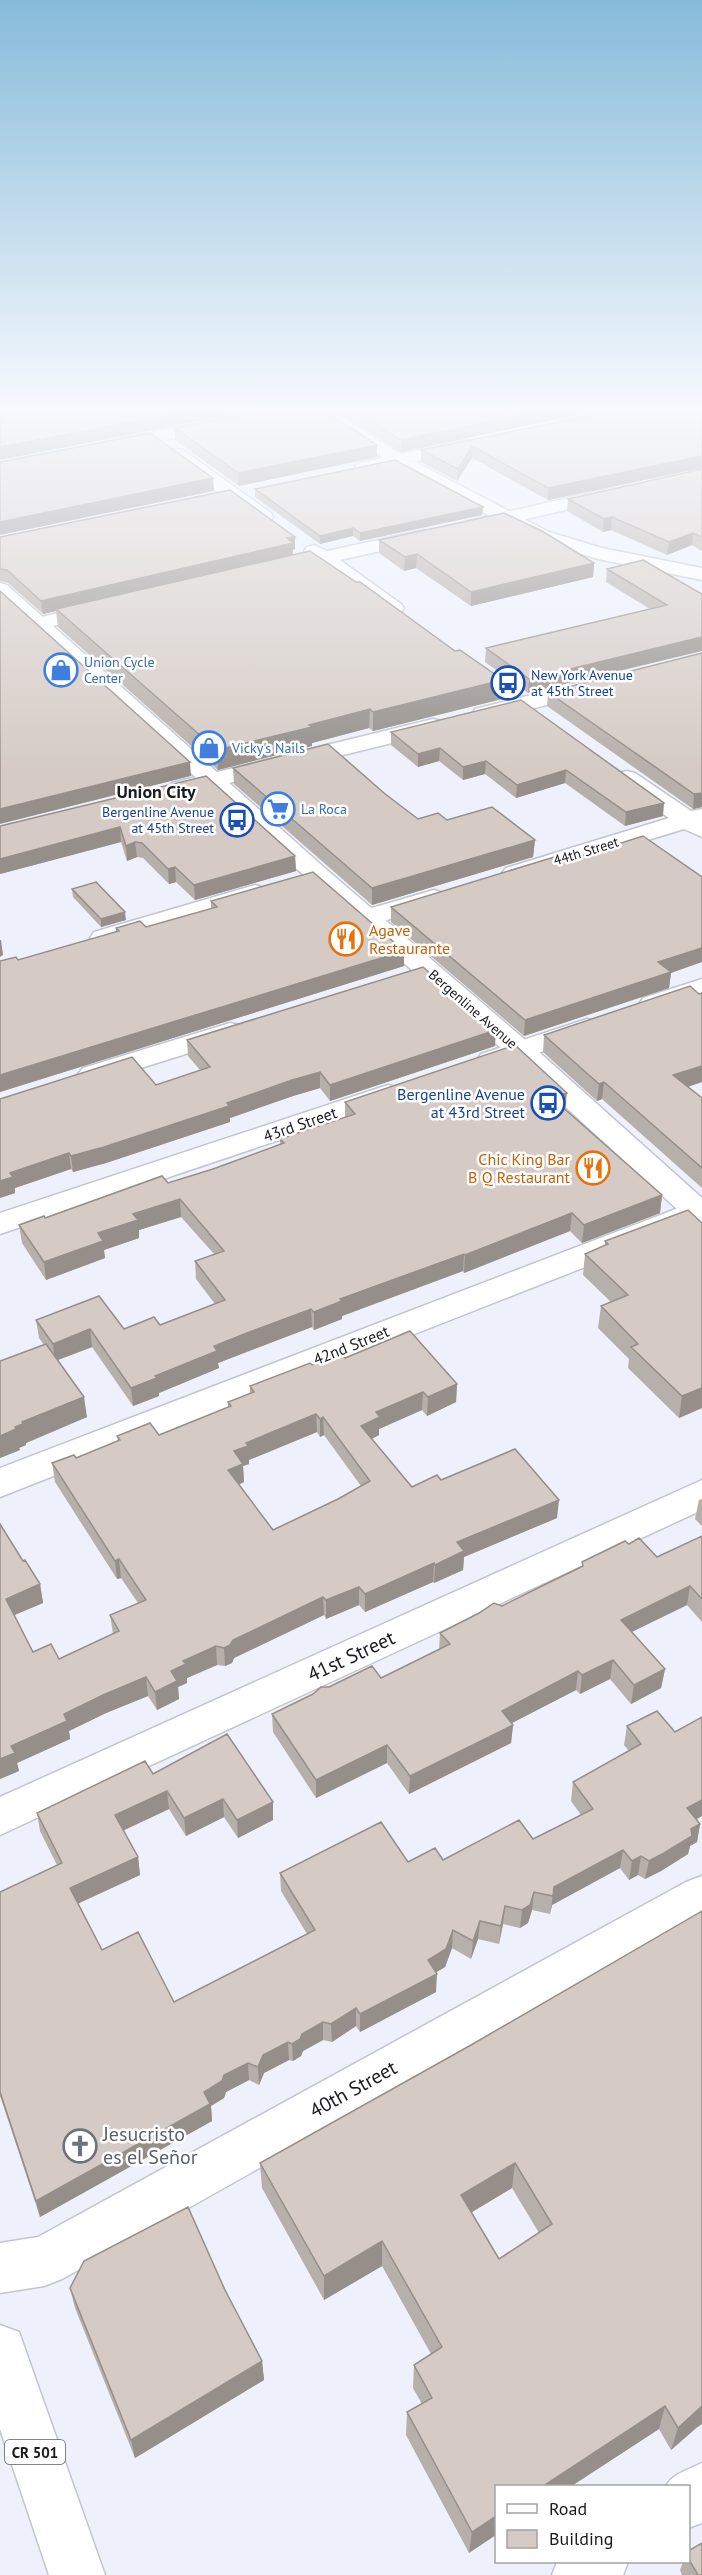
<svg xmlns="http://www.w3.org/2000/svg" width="702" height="2575" font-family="'PT Sans',sans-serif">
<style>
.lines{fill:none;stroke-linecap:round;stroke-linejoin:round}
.minor-casing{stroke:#c2c5d0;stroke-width:3}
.tertiary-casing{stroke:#c2c5d0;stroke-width:3}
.primary-casing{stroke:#c2c5d0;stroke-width:3}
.minor{fill:#fff;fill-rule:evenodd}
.tertiary{fill:#fff;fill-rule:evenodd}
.primary{fill:#fff;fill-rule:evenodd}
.wall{fill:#b7afa9;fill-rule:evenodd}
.shaded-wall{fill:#958e89}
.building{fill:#d5cbc4;stroke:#958e89;stroke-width:1.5;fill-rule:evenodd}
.labels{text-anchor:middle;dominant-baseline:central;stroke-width:5;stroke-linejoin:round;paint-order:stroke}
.far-shop-label{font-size:14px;fill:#366cbe;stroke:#fff;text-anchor:start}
.far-transit-label{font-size:14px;fill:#164399;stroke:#fff;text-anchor:start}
.far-street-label{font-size:14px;fill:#191a1e;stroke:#fff}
.shield{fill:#fff;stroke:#5e5f62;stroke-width:1.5}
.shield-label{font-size:15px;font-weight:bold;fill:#191a1e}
.food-label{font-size:16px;fill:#c56008;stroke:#fff;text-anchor:start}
.transit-label{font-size:16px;fill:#164399;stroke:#fff;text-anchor:end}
.street-label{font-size:16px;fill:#191a1e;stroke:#fff}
.far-district-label{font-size:18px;font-weight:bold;fill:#191a1e;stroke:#fff}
.near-street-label{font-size:20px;fill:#191a1e;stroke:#fff}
.near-worship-label{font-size:20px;fill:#5b616d;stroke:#fff;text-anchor:start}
</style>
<rect width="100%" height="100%" fill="#eef1fc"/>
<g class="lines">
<defs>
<path id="minor" d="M466,440l6,1 3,4 -3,4 -108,23 -6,-1 -3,-4 3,-4 6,-1z
M177,449l6,1 88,63 2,4 -2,4h-14l-86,-63 -3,-4 3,-4z
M611,488l7,2 2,4 -2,4 -144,33 -7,-2 -3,-4 3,-4z
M424,530l7,2 3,4 -3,4 -91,20 61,44 3,4 -3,4 -7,2 -7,-2 -67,-47 -42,9 -7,-2 -3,-4 3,-4 37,-8 -4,-5 3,-4 7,-2 13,6z
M102,603l7,2 3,4 -3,4 -70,16 -7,-2 -3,-4 3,-4z
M590,680l8,2 3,5 -3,5 -115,29 -8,-2 -3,-5 3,-5z
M433,719l8,2 3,5 -3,5 -261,64 -8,-2 -4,-5 4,-5z
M627,771l8,2 56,38 11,-2v28l-18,-8 -160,49 -9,3 -9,-3 -4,-5 4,-5 163,-50 -50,-35 -4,-5 4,-5z
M255,885l9,3 4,5 -4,5 -161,48 -9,-2 -4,-6 4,-6z
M434,890l9,3 4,5 -4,5 -76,23 -9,-2 -4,-6 4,-6z
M702,979v17l-49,16 -10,-2 -4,-6 4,-6z
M587,1019l10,2 4,6 -4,6 -106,36 -10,-3 -4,-6 4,-6z
M230,1023l10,2 4,6 -4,6 -147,46 -10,-3 -5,-6 5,-6z
M388,1085l10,3 5,6 -5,6 -398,134v-21z
M702,1199v22l-702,276v-29z
M702,1480v30l-702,325v-38z
M702,1876v43l-640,360 -18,7 -44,7v-50l38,-6 648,-355z
M702,2463v60l-14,5v-42h-22c6,-12 24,-17 36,-23z
M557,2562h71l-5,13h-71z"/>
<path id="tertiary" d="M256,412h35l-2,4 -6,1 -172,33 -6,-1 -3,-4 3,-4 6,-1z
M313,412h20l71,44 145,76 53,16 100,20v12l-104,-21 -63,-19 -143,-76z
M0,583l7,2 320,285 203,174 172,154v27l-11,-3 -181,-166 -201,-176 -309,-280z"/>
<path id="primary" d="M0,2325l19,7 86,243h-56l-49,-146z"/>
</defs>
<use href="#minor" class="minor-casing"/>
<use href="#tertiary" class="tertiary-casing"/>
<use href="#primary" class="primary-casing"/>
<use href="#minor" class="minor"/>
<use href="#tertiary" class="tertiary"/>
<use href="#primary" class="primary"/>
</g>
<path class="wall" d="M337,412h254l-190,40z
M702,412v56l-154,32 -76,-42 -15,23 -36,-19v-12z
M175,428l202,17v12l-138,29 -64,-46z
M702,469v82l-10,-6 -25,10 -56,-25 -8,2 -36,-21 1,-12z
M255,489l228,18 -1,8 -122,26 -7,-5 -33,8 -65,-47z
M0,537l295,12 -2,1v5l210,125 -1,19 -129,32 -4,-3 -57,15v3l-94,24 -160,-143 -2,-16 -13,3 -35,-31 -8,-2z
M379,540l215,23 -1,14 -122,29 -55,-38 -12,3 -25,-18z
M607,569l95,25 -174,99 -43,-31 1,-14 164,-39 -44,-27z
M702,653v154l-9,2 -146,-103 1,-14z
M521,700l142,116 -38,10 -60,-43 -49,15 -31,-24 -22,6 -24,-19 -21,6 -27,-22v-13z
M233,768l151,25 34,26 29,1 88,20 -2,17 -161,48 -138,-121z
M206,776l89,80 1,15 -101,29 -19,-18 -7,2 -26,-26 -6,-1 -10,4 -6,-19 -121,32z
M561,862l110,111 -2,15 -145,48 -133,-114v-15z
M72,889l54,31 -25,7 -28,-30z
M211,901l193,50v15l-404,126v-131l18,-1 98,-28v-4l30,-1 65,-18z
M544,1035l158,47 -14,5 14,11v90l-100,-89 -5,2 -54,-49z
M187,1040l308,6 -165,55 -10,-13 -27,8 -63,22v4l-124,41 -33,9 -2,-3 -56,19v5l-15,5 156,-113 44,-15 -12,-14z
M345,1102l220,8 97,85 -2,18 -78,30 -12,-12 -106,42 -1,-2 -121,45v3l-28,11 -2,-3 -64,24 -30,12 1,5 -60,25v3l-26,10 -41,-59 -34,13 29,57 -61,26v2l-7,3 1,2 -20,8v-97l44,-16 -5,-7 -3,-18 88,9 36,-4 55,-21 -19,-25 -1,-18 19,-7 -33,-37 -42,13v8l-35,12 1,8 -59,22 -24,-37 -3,-18 149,-42 45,-14 67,-25v-5l65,-22z
M702,1223v185l-23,10 -51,-50 1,-9 -31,-31 3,-22 10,-4 -28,-27 2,-21 20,-8v-5z
M345,1358l112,26 -1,18 -29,14 -5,-6 -43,19v6l-7,4 40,48 29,-7 116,38 -93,39 -1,13 -29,13 -1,-1 -68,30 -6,-7 -33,14 -2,-4 -90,43 -2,5 -7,3 -8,-1 -30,13v5l-9,4 1,12 -22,11 -9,-14 -42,17 -37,18 1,8 -53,24 2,8 -19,8v-255l23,37 17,23 3,19 -29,12 19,37 26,7 54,-25 -3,-19 28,-12 -17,-25 -4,1 -62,-97 -3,-19 24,-5 42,-17 -1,-5 42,-1 69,-28v-5l22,-9v-7l62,-21zM317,1432l3,5 4,-2 37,51 -23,13 -65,31 -35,-45 6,-3 -1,-16 6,-2v-4z
M702,1499v27l-7,-7 4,-19z
M702,1536v86l-15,-17 -55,27 33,37 -4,19 -30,16 -21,-25 -30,15 -4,-4 -64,33 1,2 -2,18 -102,51 -22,-31 -71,35 -43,-66 -1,-18 57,-27 52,-9 58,-28 1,-17 62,-27 80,-40v-4l47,-18 28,13z
M702,1717v99l-5,3 3,5 -3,18 -7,4 -2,8 -27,17 -16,8 -7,-4 -9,5 -9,-12 -68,37 -2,9 -18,-4 -4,13 -8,5 -17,-4 -4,20 -21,-5 -7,20 -19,-11 -7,19 -9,5v20l-76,40 -4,-6 -24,16 -9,-2 -20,11 -2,5 -8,5 -4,-1 -25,13 -5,12 -10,-5 -23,12 -2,6 -13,8 1,15 -172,96 -40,-121v-204l57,-27 -17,-34 -3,-18 116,-39 74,-40 46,86 -35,18 -14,-21 -38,19 -17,-27 -45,21 14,27 2,18 -62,28 24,47 72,52 133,-68 -26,-43 -1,-18 128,-11 35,-2 90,-21 48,-24 -10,-14 2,-19 56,-31 -5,-6 3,-19 48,6z
M471,2045l224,384 -24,21 -12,-21 -89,58h-74l-27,66 -63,-118 1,-23 15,-8 -9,-16 1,-23 17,-11 -49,-88 -58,34 -62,-112 -2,-25zM512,2188l27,45 -40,26 -28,-47z
M70,2288l155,2 37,71 2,19 -129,78 -60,-150z
M688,2551l14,24h-20l-2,-5 3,-8h5z"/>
<path class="shaded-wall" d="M184,412h61l-245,48v-13z
M535,412h56l-190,40v-12z
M377,445v12l-138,29 -1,-13z
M472,446v12l-15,23 1,-12z
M702,456v12l-154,32v-12z
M213,478l1,13 -214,44v-13z
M483,507l-1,8 -122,26v-8z
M612,517l-1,13 -8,2 1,-13z
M353,528v8l-33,8v-8z
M693,533l-1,12 -25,10 2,-13z
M295,537v12l-2,1v6l-237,53v2l-13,3 -2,-13z
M417,554l-1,14 -12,3 1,-14z
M594,563l-1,14 -122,29v-14z
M702,637v14l-174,42 1,-14z
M503,680l-1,19 -129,32v-19z
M370,709l-1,19 -57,15v3l-94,24 -1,-20z
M440,748l-1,13 -21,6v-13z
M486,761l-1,13 -22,6v-13z
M190,762l1,14 -191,48v-15z
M566,770l-1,13 -49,15 1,-13z
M702,793v14l-9,2 1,-15z
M664,803l-1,13 -38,10 1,-14z
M120,827l1,15 -121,32v-15z
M535,840l-2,17 -161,48v-17z
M135,842l2,15 -10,4 -1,-15z
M295,856l1,15 -101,29 -1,-15z
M175,867l1,15 -7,2 -1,-15z
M125,912l1,8 -25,7v-8z
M0,940h1l2,15 -3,2z
M702,948v14l-31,11 -2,15 -145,48 1,-16 133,-58z
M404,951v15l-404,126v-17z
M496,1030l-1,16 -165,55v-16z
M702,1066v16l-31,10 2,-17z
M320,1072v16l-27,8 -63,22v4l-124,41 -33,9 -2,-16 221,-76z
M604,1082l-2,17 -5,2 2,-17z
M567,1093l-2,17 -14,-13z
M69,1153l2,16 -56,19v5l-15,5v-17l10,-8z
M662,1195l-2,18 -78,30 2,-18z
M180,1199l1,18 -42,13v8l-35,12 1,8 -59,22 -2,-18 89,-48z
M572,1213l-2,18 -106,42 1,-18z
M464,1254l-1,17 -121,45v3l-28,11v-18l26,-13z
M311,1309l1,18 -94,36 1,5 -60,25v3l-26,10 -2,-18 83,-42z
M90,1329l2,18 -37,14 -2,-17z
M457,1384l-1,18 -29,14 1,-19z
M702,1388v20l-23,10 3,-22z
M423,1392l-1,18 -43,19v6l-18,9v-18l15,-14z
M84,1397l3,20 -61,26v2l-7,3 1,2 -20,8v-22l22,-14z
M316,1414l1,18 -68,28v4l-6,2 1,16 -15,7 -1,-19 6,-19 12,-8z
M323,1417l1,18 -4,2v-18z
M559,1500l-2,18 -93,39 -1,13 -29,13 1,-18 22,-23z
M119,1559l2,19 -4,1 -2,-18z
M434,1563l-1,19 -68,30v-18z
M40,1584l3,19 -33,14 -4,-18z
M690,1586l-3,19 -68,33 2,-18z
M359,1587v18l-33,14v-19z
M323,1597l1,18 -90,43 -2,5 -7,3 -1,-18 9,-8z
M216,1646l1,19 -30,13v5l-9,4 1,12 -22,11 -2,-18 16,-21 12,-10z
M613,1660l-3,19 -30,15 2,-19z
M665,1669l-4,19 -30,16 3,-19z
M578,1671l-2,19 -76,39 2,-18z
M146,1677l2,19 -42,17 -37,18 1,8 -53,24 2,8 -19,8v-20l11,-13 53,-32 39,-19z
M513,1725l-2,18 -102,51 1,-18z
M387,1745v18l-71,35v-18z
M167,1791l2,18 -51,24 -3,-18z
M223,1799l1,18 -38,19 -2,-18z
M702,1800v16l-18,10 3,-18z
M273,1802v18l-35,18 -1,-18z
M700,1824l-3,18 -7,4 -2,8 -27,17 -16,8 4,-18 42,-32z
M623,1850l-3,18 -68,37 -2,9 4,-27z
M641,1856l-3,19 -9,5 3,-19z
M138,1857l2,18 -67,31 -3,-18z
M534,1892l-2,18 -4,13 -8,5 2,-18z
M505,1906l-2,18 -4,20 2,-18z
M480,1921l-2,18 -7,20 2,-18z
M453,1930l-1,18 -7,19 -18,11 1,-18z
M437,1974l-1,18 -76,40v-18z
M356,2008v18l-24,16 -1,-18z
M323,2022v18l-20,11 -2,5 -8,5 -1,-17 10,-10z
M288,2042l1,18 -25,13 -5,12 -1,-18 5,-12z
M248,2063l1,17 -23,12 -2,6 -13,8 1,15 -172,96 -4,-16 188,-126z
M515,2163l-3,25 -53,32 2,-25z
M382,2241v25l-58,34v-24z
M262,2361l2,19 -129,78 -4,-18z
M665,2406l-6,23 -89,58h-28z
M702,2406v18l-7,5 -24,21 7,-22z
M496,2516v19l-27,18 3,-21z"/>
<path class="building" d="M0,412h184l-184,35z
M260,412h67l50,33 -139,28 -63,-45z
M356,412h179l-134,28z
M608,412h94v44l-154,32 -76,-42 -14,23 -37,-19z
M150,433l63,45 -213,44v-60z
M395,460l88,47 -123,26 -7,-5 -33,8 -65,-47z
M702,469v68l-9,-4 -24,9 -57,-25 -8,2 -36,-20z
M230,490l65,47 -8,1 6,5 -252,58 -34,-31 -7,-1v-32z
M504,513l38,18 52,32 -123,29 -54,-38 -12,3 -26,-17z
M310,551l46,31h4l95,69 5,-1 43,30 -130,32 -3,-3 -61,16 3,2 -95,23 -161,-141z
M643,560l59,34v43l-173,42 -43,-31 181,-43 -60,-36z
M0,591l190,171 -190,47z
M702,653v140l-8,1 -146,-102z
M521,700l143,103 -38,9 -60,-42 -49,15 -31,-24 -23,6 -23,-19 -22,6 -27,-22z
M328,744l56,49 34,26 20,-6 9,7 45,-13 43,33 -163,48 -139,-120z
M206,776l89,80 -101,29 -19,-18 -7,2 -26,-26 -7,-1 -9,4 -6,-19 -120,32v-33z
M643,836l59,41v71l-44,14 13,10 -146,48 -134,-113 163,-50 7,5z
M313,872l91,79 -404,124v-114l16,-4 2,3 101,-29 -3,-3 24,-7 6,6 71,-20 -6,-6z
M96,882l29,30 -24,7 -29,-30z
M423,967l73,63 -166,55 -10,-13 -28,8 -65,23 2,3 -125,41 -33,9 -2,-3 -59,20 3,4 -13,4v-82l132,-42 24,28 54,-18 -23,-27z
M690,986l9,8 3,-1v73l-29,9 29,23v70l-98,-86 -5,2 -55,-49z
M515,1045l52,48 -16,4 111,98 -78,30 -12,-12 -107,42 -1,-1 -124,45 2,2 -28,11 -3,-3 -64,24 -33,13 3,5 -62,25 2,2 -26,10 -41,-59 -37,15 -17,-24 63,-24 25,33 30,-12 6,8 65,-25 -30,-39 29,-10 -44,-52 -47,15 5,6 -40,13 5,8 -59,21 -25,-37 25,-9 1,2 117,-42 6,7 45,-14 71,-26 -4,-4 75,-25 -10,-12z
M688,1210l14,13v165l-20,8 -51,-49 7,-3 -37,-38 27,-11 -43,-41 23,-10 -3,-3z
M410,1331l47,53 -29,13 -5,-5 -47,20 4,5 -19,9 51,61 25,-12 4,5 74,-31 44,51 -102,42 7,9 -29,14 -1,-2 -69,31 -6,-7 -33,13 -3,-3 -90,43 -3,5 -6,3 -8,-2 -33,15 3,3 -15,7 6,10 -22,11 -9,-15 -43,18 -39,19 3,7 -56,25 4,7 -15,6v-235l23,37 2,-1 15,24 -34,15 27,53 18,-8 8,15 60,-28 -9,-16 36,-15 -27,-41 -4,2 -63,-98 22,-8 2,3 44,-18 -3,-4 33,-13 9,12 72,-29 -3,-4 26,-10 -4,-6 60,-23 2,2 30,-11 3,4zM316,1414l4,5 3,-2 47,64 -32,18 -65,31 -45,-60 15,-6 -9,-13 14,-5 -2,-3z
M46,1344l38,53 -62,25 1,2 -8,3 1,2 -16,7v-75z
M702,1536v63l-12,-13 -69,34 44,49 -31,16 -21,-25 -31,15 -4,-4 -76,40 11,14 -103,51 -23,-31 -71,35 -44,-66 41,-20 8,-7h8l43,-21 9,12 69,-34 -10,-11 39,-20 15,-10 8,3 42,-21 39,-19 -1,-4 43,-21 4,3 10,-6 18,19z
M657,1711l18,21 27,-15v83l-15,8 13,16 -9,5 1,7 -28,17 -15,8 -8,-5 -9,5 -9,-11 -69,37 -1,9 -19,-4 -4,13 -8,5 -17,-4 -4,20 -21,-5 -7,20 -20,-11 -7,19 -18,11 9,14 -77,40 -4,-6 -25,16 -8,-2 -21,12 -2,5 -8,5 -4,-2 -25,13 -5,12 -10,-4 -24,12 -2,6 -18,11 6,12 -174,97 -36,-109v-200l62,-29 -25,-50 108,-52 8,13 74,-40 46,68 -36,18 -14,-21 -39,19 -17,-27 -52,24 23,42 -68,31 32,62 36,-18 36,70 141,-72 -35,-57 101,-51 27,40 27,-14 8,12 76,-40 14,19 60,-30 -20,-27 68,-38 -14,-18z
M702,1911v495l-24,22 -13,-22 -123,81h-46v29l-24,16 -65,-120 25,-14 -18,-33 28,-18 -60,-106 -58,35 -64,-113 211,-118zM515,2163l37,61 -53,35 -38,-64z
M188,2207l37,83 37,71 -131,79 -61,-152 14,-27z
M702,2543v32h-4l-10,-17v-7z"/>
<linearGradient id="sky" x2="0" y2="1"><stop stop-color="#87bbda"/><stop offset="0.53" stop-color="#f7f9fe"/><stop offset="1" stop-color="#f7f9fe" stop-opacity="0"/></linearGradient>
<rect width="702" height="772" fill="url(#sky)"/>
<defs>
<symbol id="shop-ring" viewBox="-11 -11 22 22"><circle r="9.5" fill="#fff" stroke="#3f7fe0" stroke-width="1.5"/><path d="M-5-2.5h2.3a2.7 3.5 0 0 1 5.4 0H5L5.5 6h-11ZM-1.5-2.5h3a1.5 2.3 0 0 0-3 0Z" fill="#3f7fe0"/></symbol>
<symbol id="bus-ring" viewBox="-11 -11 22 22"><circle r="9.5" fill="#fff" stroke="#1a4fb4" stroke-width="1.5"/><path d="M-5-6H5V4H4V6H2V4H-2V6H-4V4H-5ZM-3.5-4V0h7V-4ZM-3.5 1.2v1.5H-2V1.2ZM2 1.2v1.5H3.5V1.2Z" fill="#1a4fb4"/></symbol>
<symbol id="supermarket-ring" viewBox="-11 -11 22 22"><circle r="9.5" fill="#fff" stroke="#3f7fe0" stroke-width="1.5"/><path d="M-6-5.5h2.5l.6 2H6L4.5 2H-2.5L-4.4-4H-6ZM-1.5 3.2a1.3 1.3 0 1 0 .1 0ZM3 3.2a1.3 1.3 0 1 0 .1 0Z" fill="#3f7fe0"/></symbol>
<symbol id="restaurant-ring" viewBox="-11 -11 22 22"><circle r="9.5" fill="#fff" stroke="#e8710a" stroke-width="1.5"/><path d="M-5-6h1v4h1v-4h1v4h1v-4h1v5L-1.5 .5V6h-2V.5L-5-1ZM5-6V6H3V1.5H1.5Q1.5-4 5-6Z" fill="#e8710a"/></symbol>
<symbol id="church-ring" viewBox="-11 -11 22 22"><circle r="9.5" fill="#fff" stroke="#6b7280" stroke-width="1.5"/><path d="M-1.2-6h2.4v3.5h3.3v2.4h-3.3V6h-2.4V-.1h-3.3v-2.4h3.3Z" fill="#6b7280"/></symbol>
</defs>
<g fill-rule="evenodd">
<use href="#shop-ring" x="42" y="651" width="38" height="38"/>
<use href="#bus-ring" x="489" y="664" width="38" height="38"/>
<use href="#shop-ring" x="190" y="729" width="38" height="38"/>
<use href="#supermarket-ring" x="259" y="790" width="38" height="38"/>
<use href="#bus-ring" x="218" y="801" width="38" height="38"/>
<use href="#restaurant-ring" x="327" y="920" width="38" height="38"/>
<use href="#bus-ring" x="529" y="1084" width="38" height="38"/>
<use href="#restaurant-ring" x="574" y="1149" width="38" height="38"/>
<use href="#church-ring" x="61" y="2127" width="38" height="38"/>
</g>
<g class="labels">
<g class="far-shop-label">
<text x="84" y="662">Union Cycle<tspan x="84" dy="16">Center</tspan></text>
<text x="232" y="748">Vicky's Nails</text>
<text x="301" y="809">La Roca</text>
</g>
<g class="far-transit-label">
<text x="531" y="675">New York Avenue<tspan x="531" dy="16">at 45th Street</tspan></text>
<text x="214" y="812" text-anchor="end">Bergenline Avenue<tspan x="214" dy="16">at 45th Street</tspan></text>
</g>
<g class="far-street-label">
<text transform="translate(586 851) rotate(-17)">44th Street</text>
<text transform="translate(473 1009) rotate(41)">Bergenline Avenue</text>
</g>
<rect class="shield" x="5" y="2440" width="60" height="24" rx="4.5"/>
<g class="shield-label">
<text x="35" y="2452">CR 501</text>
</g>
<g class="food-label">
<text x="369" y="930">Agave<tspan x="369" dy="18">Restaurante</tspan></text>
<text x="570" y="1159" text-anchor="end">Chic King Bar<tspan x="570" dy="18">B Q Restaurant</tspan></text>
</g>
<g class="transit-label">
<text x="525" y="1094">Bergenline Avenue<tspan x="525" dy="18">at 43rd Street</tspan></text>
</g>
<g class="street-label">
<text transform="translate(300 1124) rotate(-19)">43rd Street</text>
<text transform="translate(351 1345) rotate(-22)">42nd Street</text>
</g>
<g class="far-district-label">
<text x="156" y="791">Union City</text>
</g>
<g class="near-street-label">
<text transform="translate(351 1656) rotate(-25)">41st Street</text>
<text transform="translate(353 2089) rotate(-29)">40th Street</text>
</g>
<g class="near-worship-label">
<text x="103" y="2134">Jesucristo<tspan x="103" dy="23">es el Señor</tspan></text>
</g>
</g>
<rect x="495" y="2485" width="195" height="78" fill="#ffffff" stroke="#a3a3a5" stroke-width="1.5"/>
<rect x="507" y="2504" width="30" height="9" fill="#ffffff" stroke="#a3a3a5" stroke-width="1.5"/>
<text x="549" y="2515" font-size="18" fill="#191a1e">Road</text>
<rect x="507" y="2530" width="30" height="18" fill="#d5cbc4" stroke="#a3a3a5" stroke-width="1.5"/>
<text x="549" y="2545" font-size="18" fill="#191a1e">Building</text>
</svg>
